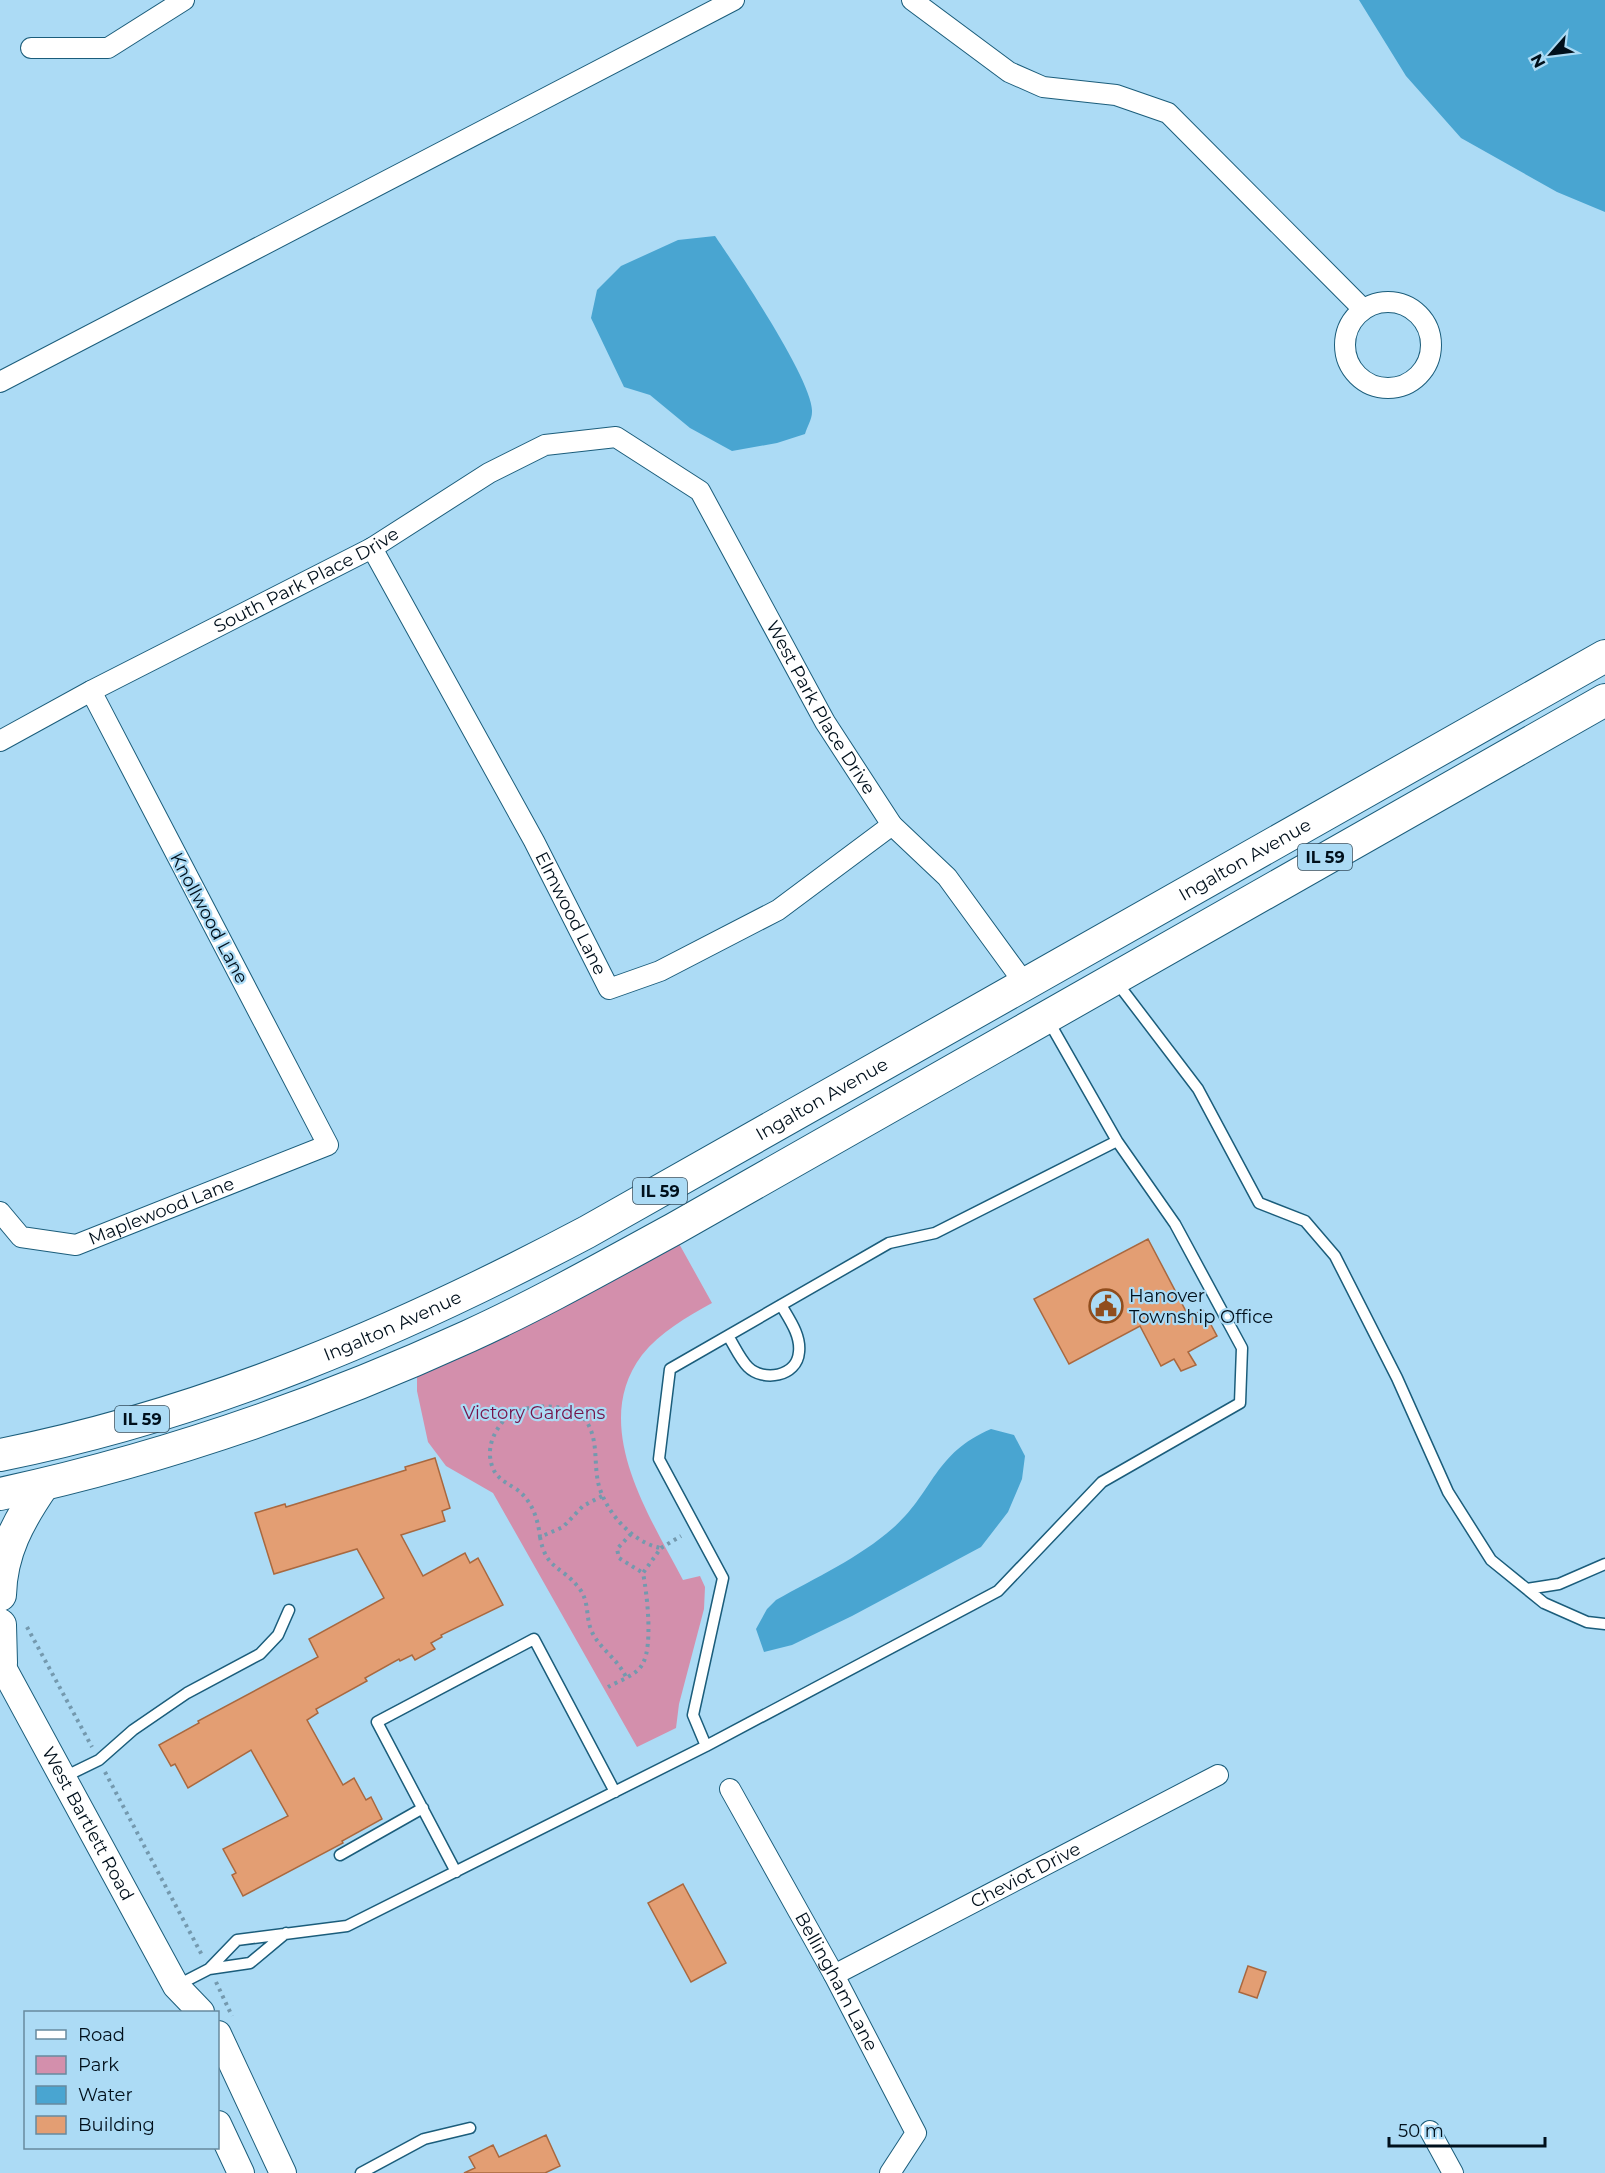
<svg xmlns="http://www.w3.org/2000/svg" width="1605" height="2173" font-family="Montserrat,sans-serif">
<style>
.green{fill:#d38fac}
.water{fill:#49a5d1}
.building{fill:#e39e73;stroke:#a9683f;stroke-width:1.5}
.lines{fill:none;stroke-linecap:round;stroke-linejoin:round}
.service-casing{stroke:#1b5d7b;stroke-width:13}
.minor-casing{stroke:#1b5d7b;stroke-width:22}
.tertiary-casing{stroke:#1b5d7b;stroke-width:28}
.primary-casing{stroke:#1b5d7b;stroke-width:34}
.path{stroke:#7499ae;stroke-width:4;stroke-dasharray:3 4.5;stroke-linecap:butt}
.service{stroke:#fff;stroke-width:10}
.minor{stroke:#fff;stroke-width:20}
.tertiary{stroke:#fff;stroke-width:26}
.primary{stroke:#fff;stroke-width:32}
.labels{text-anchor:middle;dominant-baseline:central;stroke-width:4.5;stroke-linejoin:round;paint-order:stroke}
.shield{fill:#acdbf5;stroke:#344d5d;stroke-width:1.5}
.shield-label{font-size:16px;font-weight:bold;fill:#00101c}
.street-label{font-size:18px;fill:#00101c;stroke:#acdbf5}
.poi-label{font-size:18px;fill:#00101c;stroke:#acdbf5;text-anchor:start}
.park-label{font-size:18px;fill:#75144a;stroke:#acdbf5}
</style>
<rect width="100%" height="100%" fill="#acdbf5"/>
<path class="green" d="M677,1240l35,63c-25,14 -52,29 -70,52 -53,70 7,160 41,225l17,-4 5,11 -1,22 -25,95 -3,24 -39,19 -144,-254 -47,-27 -18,-24 -11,-51v-20z"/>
<path class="water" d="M1359,0h246v212l-48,-20 -96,-54 -55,-62z
M715,236c20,29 99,146 97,176 0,7 -5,15 -7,22l-28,9 -45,8 -42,-23 -40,-33 -26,-8 -33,-69 6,-28 24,-24 57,-26z
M991,1429l23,6 11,21 -3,23 -14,33 -27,35 -129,69 -60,29 -28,7 -8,-23 11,-20 9,-9c39,-22 83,-42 117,-72 41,-36 40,-74 98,-99z"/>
<path class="building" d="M1148,1239l41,78 14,-7 14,26 -29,16 8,13 -15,6 -7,-12 -13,7 -21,-40 -71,38 -35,-65z
M435,1458l15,50 -8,3 3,10 -44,14 22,41 42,-23 5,10 8,-5 25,47 -62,30 1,2 -11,6 4,6 -20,11 -3,-5 -12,6 -1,-2 -34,19 2,3 -51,28 2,4 -11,7 36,65 11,-7 12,22 5,-3 11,22 -40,22 1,2 -100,53 -11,-21 4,-2 -13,-24 65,-33 -37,-66 -63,38 -13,-24 -4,2 -12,-21 40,-22 -1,-2 120,-64 -9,-18 75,-41 -27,-49 -83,25 -19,-61 30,-9 1,3 120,-37 -1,-3z
M683,1884l43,79 -35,19 -43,-79z
M1248,1966l18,6 -9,26 -18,-6z
M546,2135l14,31 -15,7h-81l11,-5 -6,-11 24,-12 6,12z"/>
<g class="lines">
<defs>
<path id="service" d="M1115,980l83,109 61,114 46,18 30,35 62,122 51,114 43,68 53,43 43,19 18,2
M728,1336c6,9 12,23 20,31 15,15 49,10 51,-15 2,-17 -10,-33 -18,-47
M1527,1589l32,-5 46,-20
M706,1746l-13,-31 30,-137 -64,-119 11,-90 219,-126 46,-10 182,-92 -69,-121
M64,1777l35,-17 34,-30 54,-37 73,-39 18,-19 11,-25
M340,1855l83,-47
M456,1872l-79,-150 157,-83 81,153
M209,1969l28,-29 110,-14 359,-180 292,-155 104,-109 138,-79 2,-55 -67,-124 -58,-83
M176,1986l33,-17 41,-6 36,-30
M361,2173l63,-34 46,-11"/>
<g id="minor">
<path d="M912,0l97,72 34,15 73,8 52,18 195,196"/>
<path d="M31,48h77l76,-48"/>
<circle cx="1388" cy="345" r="43"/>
<path d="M0,382l734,-382"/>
<path id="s1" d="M372,548l162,293 75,148 51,-18 118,-61 114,-85"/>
<path id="s2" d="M0,741l91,-50 281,-143 117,-75 56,-28 71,-8 84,54 125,231 67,103 55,52 78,107"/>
<path id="s3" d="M0,1212l21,25 55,8 252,-100 -237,-454"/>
<path id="s4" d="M730,1789l104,186 82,158 -26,40"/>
<path id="s5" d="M834,1975l384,-200"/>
<path d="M1430,2131l23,42"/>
</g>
<g id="tertiary">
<path id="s6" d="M0,1662l176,324 25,26"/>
<path d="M218,2034l65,139"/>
<path d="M218,2124l23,49"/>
</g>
<g id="primary">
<path id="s7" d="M0,1455c207,-41 402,-125 587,-223l1018,-576"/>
<path d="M0,1494c162,-35 318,-89 469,-158 70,-32 137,-70 205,-107l931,-529"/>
<path d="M0,1595c1,-43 19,-75 43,-110"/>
<path d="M0,1625l1,38"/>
</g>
</defs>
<use href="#service" class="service-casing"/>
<use href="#minor" class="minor-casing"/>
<use href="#tertiary" class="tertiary-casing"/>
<use href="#primary" class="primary-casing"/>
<path class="path" d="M602,1496l-19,10 -20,21 -23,10c-2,-18 -8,-37 -24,-48 -14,-9 -24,-13 -26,-33 -1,-14 6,-27 15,-37 17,-17 71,-18 83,5 10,18 6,39 10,58 6,28 34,61 63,66
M631,1534l-14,15 2,9 24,15
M540,1537c6,33 21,28 39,51 11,14 6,29 13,44 8,17 25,26 34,45
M27,1627l65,120
M608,1687c10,-6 30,-12 35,-24 10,-18 4,-70 0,-90l18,-25 20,-12
M105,1772l98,185
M216,1982l16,34"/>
<use href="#service" class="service"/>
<use href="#minor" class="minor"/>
<use href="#tertiary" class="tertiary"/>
<use href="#primary" class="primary"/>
</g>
<defs>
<symbol id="civic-ring" viewBox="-11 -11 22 22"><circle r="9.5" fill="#acdbf5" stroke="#904d1d" stroke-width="1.5"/><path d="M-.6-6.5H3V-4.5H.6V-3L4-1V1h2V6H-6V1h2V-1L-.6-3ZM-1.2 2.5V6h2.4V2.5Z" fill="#904d1d"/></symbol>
</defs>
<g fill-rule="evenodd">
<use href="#civic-ring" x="1087" y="1287" width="38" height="38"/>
</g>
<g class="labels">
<g class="shield">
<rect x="1298" y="844" width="54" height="26" rx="4.5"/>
<rect x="633" y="1178" width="54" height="26" rx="4.5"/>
<rect x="115" y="1406" width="54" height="26" rx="4.5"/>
</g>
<g class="shield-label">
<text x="1325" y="857">IL 59</text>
<text x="660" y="1191">IL 59</text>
<text x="142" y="1419">IL 59</text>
</g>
<g class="street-label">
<text stroke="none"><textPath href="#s2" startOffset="346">South Park Place Drive</textPath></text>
<text stroke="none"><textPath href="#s2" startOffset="1040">West Park Place Drive</textPath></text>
<text stroke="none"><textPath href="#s7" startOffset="1386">Ingalton Avenue</textPath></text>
<text stroke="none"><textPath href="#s1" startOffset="416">Elmwood Lane</textPath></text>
<text transform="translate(209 918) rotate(62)">Knollwood Lane</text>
<text stroke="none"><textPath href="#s7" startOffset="900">Ingalton Avenue</textPath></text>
<text stroke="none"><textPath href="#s3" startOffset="180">Maplewood Lane</textPath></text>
<text stroke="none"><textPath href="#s7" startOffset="414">Ingalton Avenue</textPath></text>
<text stroke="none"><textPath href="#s6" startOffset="184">West Bartlett Road</textPath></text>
<text stroke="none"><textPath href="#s5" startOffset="216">Cheviot Drive</textPath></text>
<text stroke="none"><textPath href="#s4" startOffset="220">Bellingham Lane</textPath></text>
</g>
<g class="poi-label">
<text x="1129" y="1296">Hanover<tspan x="1129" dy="21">Township Office</tspan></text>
</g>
<g class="park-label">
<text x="534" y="1413">Victory Gardens</text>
</g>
</g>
<rect x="24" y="2011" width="195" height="138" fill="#acdbf5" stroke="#678a9e" stroke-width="1.5"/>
<rect x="36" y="2030" width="30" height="9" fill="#ffffff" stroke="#678a9e" stroke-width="1.5"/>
<text x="78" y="2041" font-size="18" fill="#00101c">Road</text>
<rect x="36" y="2056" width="30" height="18" fill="#d38fac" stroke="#678a9e" stroke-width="1.5"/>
<text x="78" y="2071" font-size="18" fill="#00101c">Park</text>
<rect x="36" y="2086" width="30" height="18" fill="#49a5d1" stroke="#678a9e" stroke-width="1.5"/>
<text x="78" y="2101" font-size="18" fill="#00101c">Water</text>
<rect x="36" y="2116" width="30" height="18" fill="#e39e73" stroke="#678a9e" stroke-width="1.5"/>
<text x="78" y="2131" font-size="18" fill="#00101c">Building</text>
<g transform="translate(1551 54) rotate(242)" stroke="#acdbf5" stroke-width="4.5" paint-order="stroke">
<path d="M0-4.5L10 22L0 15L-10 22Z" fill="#00101c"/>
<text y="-9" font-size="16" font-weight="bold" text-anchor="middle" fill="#00101c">N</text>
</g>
<path d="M1389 2137v9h156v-9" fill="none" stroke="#00101c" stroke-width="3"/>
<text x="1398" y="2137" font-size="18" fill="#00101c" stroke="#acdbf5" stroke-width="4.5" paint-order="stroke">50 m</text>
</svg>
